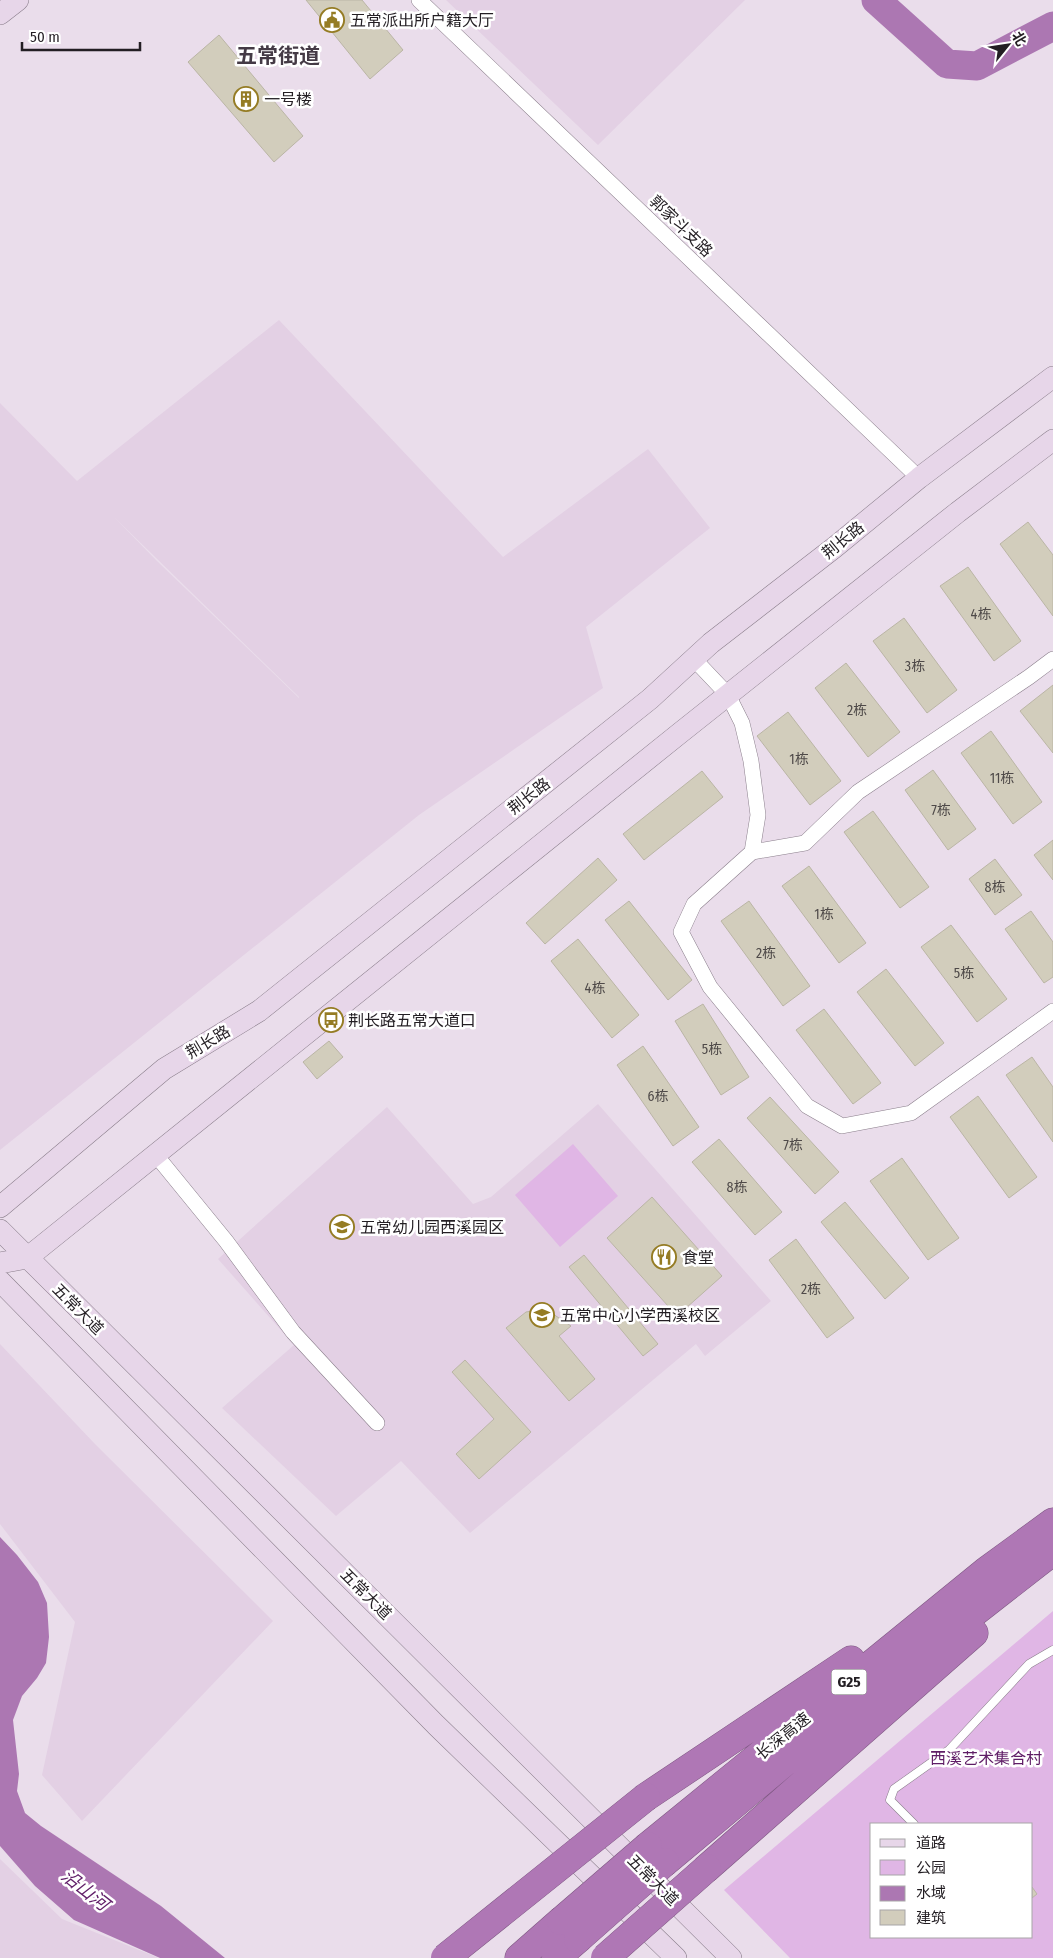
<svg xmlns="http://www.w3.org/2000/svg" width="1053" height="1958" font-family="'Fira Sans Condensed','Noto Sans SC',sans-serif">
<style>
.built{fill:#e3d0e4;fill-rule:evenodd}
.green{fill:#e0b6e5;fill-rule:evenodd}
.water{fill:#ac77b2}
.lines{fill:none;stroke-linecap:round;stroke-linejoin:round}
.river{stroke:#ac77b2;stroke-width:29}
.building{fill:#d2cdbc;stroke:#bab5a5}
.lane-casing{stroke:#8a7e8b;stroke-width:9}
.street-casing{stroke:#8a7e8b;stroke-width:16}
.secondary-casing{stroke:#8a7e8b;stroke-width:22}
.highway-casing{stroke:#7e5882;stroke-width:29}
.lane{stroke:#fff;stroke-width:8}
.street{stroke:#fff;stroke-width:15}
.secondary{stroke:#e7d6e9;stroke-width:21}
.highway{stroke:#af77b5;stroke-width:28}
.highway-bridge-casing{stroke:#7e5882;stroke-width:29;stroke-linecap:butt}
.highway-bridge{stroke:#af77b5;stroke-width:28}
.labels{text-anchor:middle;dominant-baseline:central;stroke-width:5;stroke-linejoin:round;paint-order:stroke}
.number-label{font-size:14px;fill:#4f4a49}
.shield{fill:#fff;stroke:#656265;stroke-width:1}
.shield-label{font-size:15px;font-weight:bold;fill:#231e23}
.poi-label{font-size:16px;fill:#231e23;stroke:#fff;text-anchor:start}
.street-label{font-size:16px;fill:#231e23;stroke:#fff}
.park-label{font-size:16px;fill:#5f1d66;stroke:#fff}
.water-label{font-size:18px;font-style:italic;fill:#62206a;stroke:#fff}
.district-label{font-size:21px;font-weight:bold;fill:#443a45;stroke:#fff}
</style>
<rect width="100%" height="100%" fill="#eaddeb"/>
<path class="built" d="M446,0h299l-147,145z
M279,320l224,237 145,-108 62,79 -124,99 17,61 -184,127 -419,335v-747l77,78zM114,517l185,180v1l-142,-137z
M598,1104l173,197 -66,55 -9,-12 -226,189 -69,-72 -65,55 -114,-108 72,-63 -76,-86 169,-152 86,97 18,-7z
M0,1344l95,100 178,177 -191,200 -40,-46 33,-153 -75,-98z
M0,1859l62,60 97,39h-159z"/>
<path class="green" d="M573,1144l45,52 -58,51 -45,-52z
M1053,1611v347h-263l-66,-68zM872,1824h160v113h-160z"/>
<path class="water" d="M0,1537l17,18 21,27 9,21 2,34 -3,26 -9,15 -15,18 -9,24 6,54 -2,17 8,22 16,13 120,80 64,52h-65l-86,-38 -39,-34 -35,-40z"/>
<g class="lines">
<path class="river" d="M876,0l71,64 30,2 76,-40"/>
</g>
<path class="building" d="M306,0h56l41,50 -33,29z
M219,35l84,101 -29,26 -86,-100z
M1028,522l25,33v61l-53,-72z
M968,567l53,74 -27,20 -54,-75z
M904,618l53,72 -30,23 -54,-72z
M846,663l54,69 -32,25 -53,-69z
M1053,685v68l-33,-42z
M788,712l53,69 -31,24 -53,-69z
M991,731l51,71 -29,22 -52,-71z
M933,770l43,59 -28,21 -43,-60z
M702,771l21,26 -79,63 -21,-26z
M873,811l56,76 -29,21 -56,-76z
M1053,840v40l-19,-25z
M598,858l19,22 -72,64 -19,-21z
M995,859l27,36 -27,20 -26,-36z
M809,866l57,77 -27,20 -57,-77z
M629,901l63,79 -24,20 -63,-80z
M749,901l61,85 -27,20 -62,-85z
M1031,911l22,31v35l-9,6 -39,-54z
M951,925l56,74 -30,23 -56,-75z
M578,939l61,76 -27,23 -61,-77z
M886,969l58,74 -29,23 -58,-74z
M703,1004l46,73 -28,18 -46,-74z
M824,1009l57,74 -28,21 -57,-74z
M329,1041l14,16 -26,22 -14,-17z
M643,1046l56,81 -26,19 -56,-81z
M1032,1057l21,30v55l-47,-67z
M978,1096l59,81 -28,21 -59,-81z
M770,1097l69,75 -24,22 -68,-76z
M719,1139l63,73 -27,23 -63,-73z
M902,1158l57,80 -31,22 -58,-79z
M652,1197l70,79 -45,40 -70,-78z
M845,1202l64,76 -24,21 -64,-77z
M796,1239l58,79 -27,20 -58,-78z
M584,1255l74,89 -15,12 -74,-89z
M538,1310l15,4 18,12 -12,10 36,43 -26,22 -63,-73 20,-16z
M465,1360l66,72 -52,47 -23,-25 38,-35 -42,-47z
M1032,1887l5,7 -5,4z"/>
<g class="lines">
<defs>
<path id="lane" d="M914,1824l-24,-24 4,-11 55,-39 80,-86 24,-14"/>
<path id="street" d="M419,0l500,478
M694,659l34,36 14,28 9,38 7,54 -6,37
M1053,659l-24,18 -171,115 -53,51 -53,9 -58,52 -13,28 29,55 97,119 35,20 69,-13 142,-102
M155,1154l71,87 67,91 84,91"/>
<path id="secondary" d="M0,14l18,-14
M0,1207l164,-138 95,-58 391,-312 61,-56 124,-96 84,-69 134,-101
M0,1230l731,728
M0,1263l27,-5 653,-525 278,-221 95,-72
M0,1281l436,444 240,233"/>
<path id="highway" d="M646,1797l205,-137
M648,1846l338,-275 67,-49
M665,1862l150,-125 238,-186
M707,1868l267,-235
M519,1958l42,-37
M556,1958l22,-19"/>
</defs>
<use href="#lane" class="lane-casing"/>
<use href="#street" class="street-casing"/>
<use href="#secondary" class="secondary-casing"/>
<use href="#highway" class="highway-casing"/>
<use href="#lane" class="lane"/>
<use href="#street" class="street"/>
<use href="#secondary" class="secondary"/>
<use href="#highway" class="highway"/>
<defs>
<path id="highway-bridge" d="M561,1921l87,-75
M578,1939l87,-77
M445,1958l201,-161
M605,1958l102,-90"/>
</defs>
<use href="#highway-bridge" class="highway-bridge-casing"/>
<use href="#highway-bridge" class="highway-bridge"/>
</g>
<defs>
<symbol id="civic-ring" viewBox="-11 -11 22 22"><circle r="9.5" fill="#fff" stroke="#957c24" stroke-width="1.5"/><path d="M-.6-6.5H3V-4.5H.6V-3L4-1V1h2V6H-6V1h2V-1L-.6-3ZM-1.2 2.5V6h2.4V2.5Z" fill="#957c24"/></symbol>
<symbol id="building-ring" viewBox="-11 -11 22 22"><circle r="9.5" fill="#fff" stroke="#957c24" stroke-width="1.5"/><path d="M-4-6H4V6H1V3H-1V6H-4ZM-2.5-4.3h1.7v1.8h-1.7ZM.8-4.3h1.7v1.8H.8ZM-2.5-1h1.7V.8h-1.7ZM.8-1h1.7V.8H.8Z" fill="#957c24"/></symbol>
<symbol id="bus-ring" viewBox="-11 -11 22 22"><circle r="9.5" fill="#fff" stroke="#957c24" stroke-width="1.5"/><path d="M-5-6H5V4H4V6H2V4H-2V6H-4V4H-5ZM-3.5-4V0h7V-4ZM-3.5 1.2v1.5H-2V1.2ZM2 1.2v1.5H3.5V1.2Z" fill="#957c24"/></symbol>
<symbol id="school-ring" viewBox="-11 -11 22 22"><circle r="9.5" fill="#fff" stroke="#957c24" stroke-width="1.5"/><path d="M0-5L7-2L0 1L-7-2ZM-4 1L0 2.5L4 1V4Q0 6-4 4Z" fill="#957c24"/></symbol>
<symbol id="restaurant-ring" viewBox="-11 -11 22 22"><circle r="9.5" fill="#fff" stroke="#957c24" stroke-width="1.5"/><path d="M-5-6h1v4h1v-4h1v4h1v-4h1v5L-1.5 .5V6h-2V.5L-5-1ZM5-6V6H3V1.5H1.5Q1.5-4 5-6Z" fill="#957c24"/></symbol>
</defs>
<g fill-rule="evenodd">
<use href="#civic-ring" x="318" y="6" width="28" height="28"/>
<use href="#building-ring" x="232" y="85" width="28" height="28"/>
<use href="#bus-ring" x="317" y="1006" width="28" height="28"/>
<use href="#school-ring" x="328" y="1213" width="28" height="28"/>
<use href="#restaurant-ring" x="650" y="1243" width="28" height="28"/>
<use href="#school-ring" x="528" y="1301" width="28" height="28"/>
</g>
<g class="labels">
<g class="number-label">
<text x="981" y="614">4栋</text>
<text x="915" y="666">3栋</text>
<text x="857" y="710">2栋</text>
<text x="799" y="759">1栋</text>
<text x="1002" y="778">11栋</text>
<text x="941" y="810">7栋</text>
<text x="995" y="887">8栋</text>
<text x="824" y="914">1栋</text>
<text x="766" y="953">2栋</text>
<text x="964" y="973">5栋</text>
<text x="595" y="988">4栋</text>
<text x="712" y="1049">5栋</text>
<text x="658" y="1096">6栋</text>
<text x="793" y="1145">7栋</text>
<text x="737" y="1187">8栋</text>
<text x="811" y="1289">2栋</text>
</g>
<rect class="shield" x="831.5" y="1669.5" width="35" height="25" rx="4"/>
<g class="shield-label">
<text x="849" y="1682">G25</text>
</g>
<g class="poi-label">
<text x="350" y="20">五常派出所户籍大厅</text>
<text x="264" y="99">一号楼</text>
<text x="348" y="1020">荆长路五常大道口</text>
<text x="360" y="1227">五常幼儿园西溪园区</text>
<text x="682" y="1257">食堂</text>
<text x="560" y="1315">五常中心小学西溪校区</text>
</g>
<g class="street-label">
<text transform="translate(681 226) rotate(44)">郭家斗支路</text>
<text transform="translate(843 540) rotate(-39)">荆长路</text>
<text transform="translate(529 796) rotate(-38)">荆长路</text>
<text transform="translate(208 1042) rotate(-31)">荆长路</text>
<text transform="translate(78 1309) rotate(45)">五常大道</text>
<text transform="translate(366 1594) rotate(45)">五常大道</text>
<text transform="translate(783 1736) rotate(-39)">长深高速</text>
<text transform="translate(653 1880) rotate(45)">五常大道</text>
</g>
<g class="park-label">
<text x="986" y="1758">西溪艺术集合村</text>
</g>
<g class="water-label">
<text transform="translate(85 1890) rotate(38)">沿山河</text>
</g>
<g class="district-label">
<text x="278" y="56">五常街道</text>
</g>
</g>
<rect x="870" y="1823" width="162" height="115" fill="#ffffff" stroke="#a7a5a7"/>
<rect x="880" y="1839" width="25" height="8" fill="#e7d6e9" stroke="#a7a5a7"/>
<text x="916" y="1848" font-size="15" fill="#231e23">道路</text>
<rect x="880" y="1860" width="25" height="15" fill="#e0b6e5" stroke="#a7a5a7"/>
<text x="916" y="1873" font-size="15" fill="#231e23">公园</text>
<rect x="880" y="1886" width="25" height="15" fill="#ac77b2" stroke="#a7a5a7"/>
<text x="916" y="1898" font-size="15" fill="#231e23">水域</text>
<rect x="880" y="1910" width="25" height="15" fill="#d2cdbc" stroke="#a7a5a7"/>
<text x="916" y="1923" font-size="15" fill="#231e23">建筑</text>
<g transform="translate(1008 45) rotate(60)" stroke="#ffffff" stroke-width="4" paint-order="stroke">
<path d="M0-4L9 19L0 12L-9 19Z" fill="#231e23"/>
<text y="-8" font-size="14" font-weight="bold" text-anchor="middle" fill="#231e23">北</text>
</g>
<path d="M22 42v8h118v-8" fill="none" stroke="#231e23" stroke-width="2.5"/>
<text x="30" y="42" font-size="15" fill="#231e23" stroke="#ffffff" stroke-width="4" paint-order="stroke">50 m</text>
</svg>
